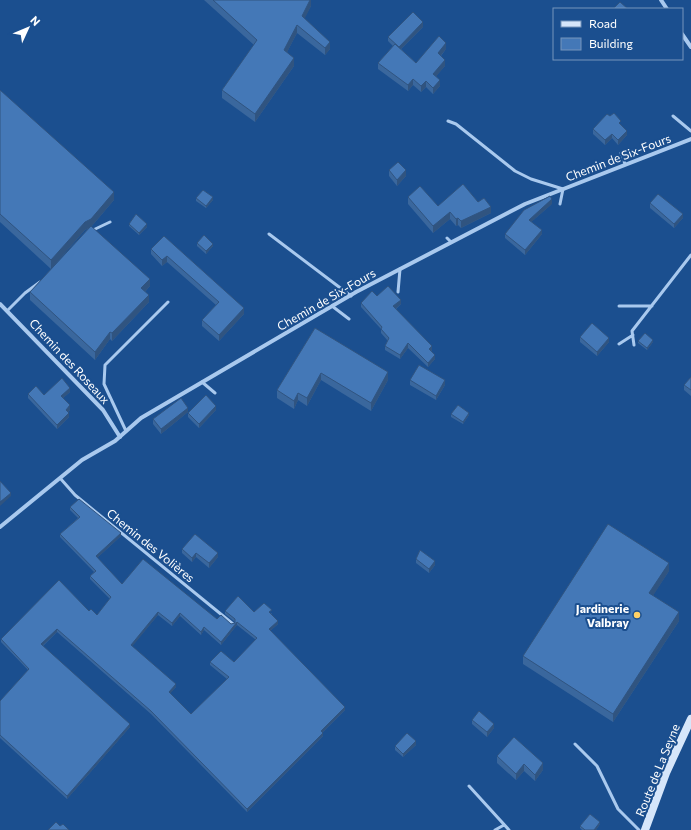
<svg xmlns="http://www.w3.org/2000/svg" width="691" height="830" font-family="Commissioner,sans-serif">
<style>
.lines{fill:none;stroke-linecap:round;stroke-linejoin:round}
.service{stroke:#a9c9ee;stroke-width:3}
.minor{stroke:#a9c9ee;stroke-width:4}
.secondary{stroke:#d6e6fa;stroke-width:8}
.wall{fill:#3a679d;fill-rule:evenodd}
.shaded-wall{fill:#305480}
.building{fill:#4478b7;stroke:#305480;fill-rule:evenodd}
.poi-dot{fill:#ffd166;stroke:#1b4f8f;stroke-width:1.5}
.labels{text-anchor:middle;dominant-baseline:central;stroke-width:4;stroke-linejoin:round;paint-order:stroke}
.street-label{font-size:12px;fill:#fff;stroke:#1b4f8f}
.poi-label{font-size:12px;font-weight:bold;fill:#fff;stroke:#1b4f8f;text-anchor:end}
</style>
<rect width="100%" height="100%" fill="#1b4f8f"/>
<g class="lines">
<path class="service" d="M673,116l18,15
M448,121l8,3 59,47 16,8 32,10 -3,15
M621,153l4,11
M91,231l19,-9
M269,234l82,62
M447,238l4,4
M398,292l2,-23
M332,306l17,13
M619,306h33
M7,311l18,-18 15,-11
M619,344l14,-9
M634,345l-2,-14 59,-76
M202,382l13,11
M126,431l-22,-47 1,-19 63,-63
M60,478l15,17 158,129
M575,744l22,22 21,43 21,21
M469,786l40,44
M495,830l9,-5"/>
<path class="minor" d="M661,0l6,9
M682,34l9,13
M0,304l103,106 17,27
M0,527l82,-67 33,-19 26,-23 215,-126 169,-88 166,-65"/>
<path class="secondary" d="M645,830l21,-57 25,-54"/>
</g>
<path class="wall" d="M204,0h107v6l-7,12 26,31 -5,6 -28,-22 -10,19 7,14 -39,56 -33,-24v-8l32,-45z
M423,27l-22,22 15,14 30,-14 -5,7 4,10 -9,10 4,10 -7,8 -7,-7 -5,5 -8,-7 -5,6 -30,-22v-6l15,-17 -5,-5v-4z
M0,90l114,110 -23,27 59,59 -5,6 4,10 -37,39 -2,-2 -15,21 -65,-60v-8l59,-64 -4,2 -34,39 -51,-47z
M621,125l6,10 -9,10 -6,-7 -7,7 -12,-11v-5z
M389,170l17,6 -9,10 -8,-10z
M408,197l30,9 40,-4 13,11 -30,15 -3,-3 -2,1 -6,-7 -17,14 -25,-29z
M196,198l17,2 -7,8 -10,-7z
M650,203l33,15 -9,10 -24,-20z
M552,204l-21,18 11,12 -17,21 -20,-17v-4z
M129,224l18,3 -8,8 -10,-9z
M164,236l80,78 -25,27 -17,-15v-6l14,-15 -49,-43 -5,4 -11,-12v-5z
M197,243l16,3 -7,8 -9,-8z
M377,296l24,8 -5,5 36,41 -1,2 4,7 -7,8 -20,-19 -8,11 -15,-9v-4l3,-5 -7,-8v-4l-20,-22v-4z
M315,328l73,52 -17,31 -50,-31 -14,26 -9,-6 -4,9 -17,-11v-8z
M580,337l29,5 -12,14 -17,-14z
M638,341l15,1 -6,8 -9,-7z
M691,377v19l-7,-6v-5z
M410,380l35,5 -9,15 -26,-15z
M70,392l-7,6 7,12 -2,2 1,5 -12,12 -29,-31v-4l16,1z
M216,410l-17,18 -11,-11v-4z
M188,412l-27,22 -8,-10v-5z
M451,414l18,1 -6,9 -12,-7z
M70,507l51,29 -24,22 25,26 109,40 4,-1v-1l-10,-8v-3l47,2 -1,1 7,10 -8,7 75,79 -23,23 1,3 -76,76 -96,-98 -94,-82 -14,14 87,81 -63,72 -67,-61v-37l28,-31 -27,-28v-3l88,-28 8,4 13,-16 -20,-20v-3l4,-4 -34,-35v-3l18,-16 -8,-8zM158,615l14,11 8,-10 21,19 3,-5 17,15 16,-20 19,15 -22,22h-24v3l17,14 -36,35 -21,-21 6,-6 -44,-41z
M182,549l36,8 -9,11 -13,-11 -4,5 -10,-9z
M416,559l19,6 -6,8 -13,-10z
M669,571l-16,24 26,26 -66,101 -90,-58v-8z
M472,720l22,8 -7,9 -15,-13z
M416,745l-13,12 -8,-7v-4z
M497,756l46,14 -8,11 -11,-10 -8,9 -19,-17z
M600,824l-4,6h-14l-2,-2v-2z"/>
<path class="shaded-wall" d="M310,0h1v6l-9,18v-8z
M423,22v5l-24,24v-4z
M297,25v8l-13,25v-8z
M330,42v7l-5,6v-7z
M446,43v6l-8,10v-6z
M294,58v8l-39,56v-8z
M445,60v6l-12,14v-6z
M413,79v6l-5,6v-6z
M440,80v6l-7,8v-6z
M426,81v6l-5,5v-6z
M627,131v4l-9,10v-5z
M612,134v4l-7,7v-5z
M406,170v6l-9,10v-6z
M114,192v8l-23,27 -6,3 -34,39v-9l34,-38z
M213,197v3l-7,8v-2z
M552,199v5l-23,20v-4z
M491,207v6l-30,15v-7z
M450,212v7l-17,14v-7z
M683,214v4l-9,10v-4z
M458,218v7l-2,1v-7z
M147,224v3l-8,8v-2z
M542,230v4l-17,21v-5z
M213,244v2l-7,8v-3z
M167,256v6l-5,4v-6z
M150,279v7l-9,10v-8z
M149,295v7l-37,39v-8z
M401,300v4l-8,7v-5z
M244,308v6l-25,27v-6z
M110,332v7l-15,21v-8z
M609,338v4l-12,14v-4z
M653,340v2l-6,8v-2z
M408,343v5l-8,11v-4z
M432,346v4l-3,4v-5z
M435,355v4l-7,8v-4z
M388,372v8l-17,31v-8z
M321,373v7l-14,26v-8z
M445,380v5l-9,15v-4z
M70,388v4l-9,8v-4z
M298,393v7l-4,9v-8z
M70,405v5l-4,4v-4z
M216,406v4l-17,18v-4z
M188,408v4l-27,22v-5z
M69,413v4l-12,12v-4z
M469,413v2l-6,9v-2z
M11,493v3l-11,10v-4z
M121,533v3l-25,23v-3z
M196,553v4l-4,5v-4z
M218,553v4l-9,11v-5z
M435,561v4l-6,8v-4z
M669,563v8l-20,31v-9z
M158,612v3l-27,33v-3z
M679,612v9l-66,101v-8z
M180,613v3l-8,10v-3z
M278,621v3l-9,8v-3z
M237,622v3l-16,20v-3z
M204,627v3l-3,5v-3z
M57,629v3l-16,15v-3z
M176,684v3l-7,8v-3z
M345,707v3l-24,24v-3z
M130,724v3l-63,72v-3z
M494,724v4l-7,9v-5z
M323,733v3l-76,76v-3z
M416,741v4l-13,12v-3z
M543,763v7l-8,11v-6z
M524,764v7l-8,9v-6z
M600,822v2l-4,6h-2z"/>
<path class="building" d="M213,0h97l-8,16 28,26 -5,6 -28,-23 -13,25 10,8 -39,56 -33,-24 35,-50z
M620,2l8,7h-15z
M413,12l10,10 -24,25 -11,-10z
M439,36l7,7 -8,10 7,7 -12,14 7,6 -7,8 -7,-7 -5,5 -8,-7 -5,6 -30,-22 17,-19 21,19z
M0,90l114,102 -23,27 -6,3 -34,38 -51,-46z
M614,113l7,8 -2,2 8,8 -9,9 -6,-6 -7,6 -12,-11 14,-15 3,2z
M398,162l8,8 -9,10 -8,-10z
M463,184l15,18 6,-4 7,9 -30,14 -3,-3 -2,1 -6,-7 -17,14 -25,-29 12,-11 18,20z
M203,190l10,7 -7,9 -10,-8z
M658,194l25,20 -9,10 -24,-21z
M550,196l2,3 -23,21 13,10 -17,20 -20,-16 19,-24z
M136,214l11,10 -8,9 -10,-9z
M91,226l59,53 -9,9 8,7 -37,38 -2,-1 -15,20 -65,-60z
M204,235l9,9 -7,7 -9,-8z
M164,236l80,72 -25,27 -17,-15 17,-18 -52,-46 -5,4 -11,-11z
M388,286l13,14 -8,6 39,40 -3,3 6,6 -7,8 -20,-20 -8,12 -15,-9 4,-8 -8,-9 1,-2 -21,-24 11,-12 5,5z
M592,323l17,15 -12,14 -17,-15z
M315,328l73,44 -17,31 -50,-30 -14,25 -9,-5 -4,8 -17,-11z
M645,333l8,7 -6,8 -9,-7z
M419,365l26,15 -9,16 -26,-16z
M691,377v13l-7,-5z
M62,378l8,10 -9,8 9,9 -4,5 3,3 -12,12 -29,-31 8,-8 8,9z
M206,395l10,11 -17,18 -11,-11z
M181,398l7,10 -27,21 -8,-10z
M458,405l11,8 -6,9 -12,-8z
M0,481l11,12 -11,9z
M79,499l42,34 -25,23 26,28 21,-25 74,60 4,-4 10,9 4,-1v-4l-10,-8 13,-15 16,16 10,-9 8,7 -3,2 9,9 -9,8 76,78 -24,24 2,2 -76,76 -96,-98 -94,-82 -16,15 89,80 -63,72 -67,-61v-34l29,-32 -28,-30 58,-59 30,31 2,-2 6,6 14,-18 -21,-21 6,-5 -36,-37 20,-17 -10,-10zM158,612l14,11 8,-10 21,19 3,-5 17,15 16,-20 20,16 -23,24 -13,-11 -11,11 19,15 -38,37 -22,-22 7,-8 -45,-39z
M608,524l61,39 -20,30 30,19 -66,102 -90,-58z
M195,534l23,19 -9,10 -13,-10 -4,5 -10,-9z
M420,550l15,11 -6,8 -13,-10z
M479,711l15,13 -7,8 -15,-12z
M407,733l9,8 -13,13 -8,-8z
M514,737l29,26 -8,12 -11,-11 -8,10 -19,-18z
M590,814l10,8 -6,8h-9l-5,-4z
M56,822l4,4 3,-2 6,6h-21z"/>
<circle class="poi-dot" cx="637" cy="615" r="4"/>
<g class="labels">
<g class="street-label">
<text transform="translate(618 157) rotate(-21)">Chemin de Six-Fours</text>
<text transform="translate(326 299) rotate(-30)">Chemin de Six-Fours</text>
<text transform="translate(70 361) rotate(47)">Chemin des Roseaux</text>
<text transform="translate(151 545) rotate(39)">Chemin des Volières</text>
<text transform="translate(657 770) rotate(-68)">Route de La Seyne</text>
</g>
<g class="poi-label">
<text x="629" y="608">Jardinerie<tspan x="629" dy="14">Valbray</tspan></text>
</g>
</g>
<rect x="553" y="8" width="130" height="52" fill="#1b4f8f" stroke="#7695bc"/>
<rect x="561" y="21" width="20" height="6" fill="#d6e6fa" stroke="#7695bc"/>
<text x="589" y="28" font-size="12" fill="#ffffff">Road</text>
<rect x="561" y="38" width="20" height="12" fill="#4478b7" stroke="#7695bc"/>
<text x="589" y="48" font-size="12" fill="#ffffff">Building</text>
<g transform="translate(28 28) rotate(46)" stroke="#1b4f8f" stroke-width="3" paint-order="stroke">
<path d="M0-3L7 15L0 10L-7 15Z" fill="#ffffff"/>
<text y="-6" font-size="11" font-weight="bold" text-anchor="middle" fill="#ffffff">N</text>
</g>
</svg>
